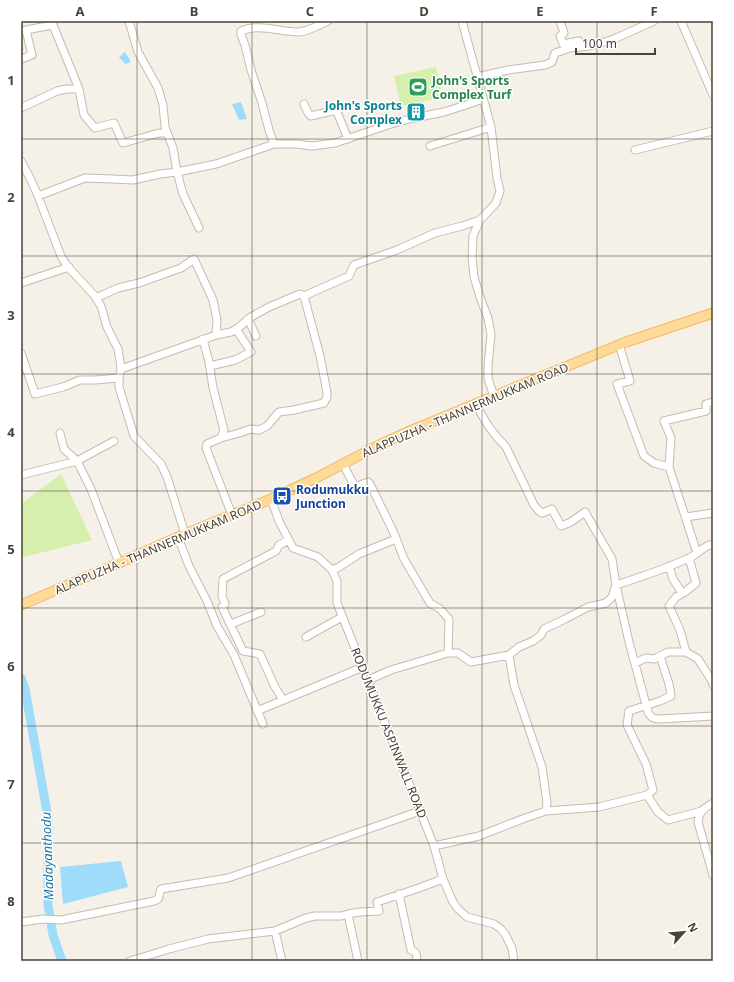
<svg xmlns="http://www.w3.org/2000/svg" width="734" height="982" font-family="'Noto Sans',sans-serif">
<style>
.green{fill:#d7efad}
.water{fill:#9edcf9}
.lines{fill:none;stroke-linecap:round;stroke-linejoin:round}
.river{stroke:#9edcf9;stroke-width:9}
.minor-casing{stroke:#c6bbac;stroke-width:9}
.major-casing{stroke:#f2b75a;stroke-width:11}
.minor{stroke:#fff;stroke-width:7}
.major{stroke:#ffd998;stroke-width:9}
.grid{fill:none;stroke:#4b4136;stroke-width:1;stroke-opacity:0.55}
.labels{text-anchor:middle;dominant-baseline:central;stroke-width:3;stroke-linejoin:round;paint-order:stroke}
.leisure-label{font-size:12px;font-weight:bold;fill:#27864d;stroke:#fff;text-anchor:start}
.culture-label{font-size:12px;font-weight:bold;fill:#0d838f;stroke:#fff;text-anchor:end}
.street-label{font-size:12px;fill:#4b4136;stroke:#fff}
.transit-label{font-size:12px;font-weight:bold;fill:#164399;stroke:#fff;text-anchor:start}
.water-label{font-size:13px;font-style:italic;fill:#1f7aaa;stroke:#fff}
.neatline{fill:none;stroke:#4b4136;stroke-width:1.5}
.grid-label{font-size:13px;text-anchor:middle;font-weight:bold;fill:#4b4136}
</style>
<rect width="100%" height="100%" fill="#f6f1e8"/>
<path class="green" d="M436,67l7,30 -42,9 -7,-30z
M61,474l31,66 -68,17 -3,-7v-46z"/>
<path class="water" d="M125,52l6,10 -6,2 -6,-7z
M241,102l6,17 -8,1 -7,-16z
M121,861l7,26 -65,17 -3,-37z"/>
<g class="lines">
<path class="river" d="M21,678l4,11 23,129v87l5,30 9,26"/>
<defs>
<path id="minor" d="M129,21l9,31 20,36 5,17 2,22 8,21 4,24 6,22 16,34
M462,21l29,106 6,51 3,13 -4,12 -16,17 -7,16 -1,21 2,20 7,23 7,18 3,17 -3,30v14l6,17
M560,21l4,12 -4,3 3,8 16,-3 2,6
M681,21l32,74
M21,59l11,-4 -6,-25 27,-5 26,64 5,26 11,13 19,-5 9,20 36,-10h8
M477,77l31,-7 37,-5 7,-3 3,-9 15,-5 19,-2 12,-3 13,-4 40,-18
M304,104l4,9 3,3 25,-6 1,2 11,27
M21,108l36,-17 10,-2h12
M274,144l-5,-14 -7,-27 -11,-33 -6,-25 -4,-10v-4c17,-8 39,1 57,1 8,0 22,-7 30,-11
M430,146l61,-19
M635,150l78,-19
M21,161l9,17 8,18 47,-18 27,1 21,1 27,-6 17,-2 39,-8 58,-20h22l16,2 23,-3 56,-19 18,-5 35,-7 25,-8 14,-5
M38,196l23,60 6,10 27,29 7,11 6,21 11,22 2,12 1,8 -2,9v9l15,49 27,28 6,13 18,57
M21,283l48,-16
M304,296l45,-20 5,-11 43,-15 38,-17 27,-7 18,-6
M96,298l22,-10 21,-5 42,-15 13,-9 19,41 4,20 -1,15
M248,319l8,17
M203,339l6,23 4,26 11,42 -3,8 -14,6 -1,4 26,67
M619,344l11,37 -13,3 27,72 10,7 15,4
M21,353l14,41 28,-7 17,-7h15l24,-2
M210,366l25,-6 16,-8 -15,-23
M121,369l95,-34 15,-3 7,-4 13,-11 18,-10 31,-13 4,2 16,60 5,26 2,10v5l-3,6 -30,7 -15,2 -12,14 -8,4 -8,-1 -12,4 -18,5
M476,404c5,10 10,20 17,28 4,6 9,10 13,15l28,58 5,6 3,2 10,-4 9,17 10,-4 14,-10 27,47 4,26 13,57 19,70c3,6 6,7 12,7l53,-3
M60,433l4,16 13,12 37,-20
M343,464l12,23 13,-5 2,2 24,49 10,26 26,44 10,6 9,10 -1,34
M21,475l56,-14 14,28 28,74
M271,499l8,22 14,27 25,9 14,13 5,11v22l97,243 9,33 10,23 5,7 9,8 27,7 7,5 4,5 7,14 2,13
M686,517l27,-4
M178,537l11,29 18,35 10,25 17,29 29,69
M697,553l-28,-86 2,-29 -7,-17 42,-10v-7l7,-2
M689,558l7,25 -11,9 -9,5 -7,9 11,24 6,22 12,7 14,22 1,4
M669,566l4,13 9,14
M332,570l7,-3 20,-13 37,-15
M231,624l30,-12
M306,637l36,-20
M509,655l10,-8 14,-6 8,-6 3,-6 21,-10 23,-12 18,-4 6,-6 4,-12c25,-8 49,-16 73,-27 9,-4 14,-12 24,-14
M635,663l11,-5 8,1 14,-7h18
M368,680l23,-10 57,-17h10l13,9 38,-7 5,30 28,82 5,36 -1,8 -21,7 -46,18 -45,10
M283,700l-8,-13 -15,-33 -17,-3 -21,-44 3,-3 -3,-8 1,-17 53,-28 3,-6 10,-5
M257,711l106,-44
M647,795l6,-5 -7,-26 -19,-39 2,-14 31,-10 11,-5 -2,-12 -9,-28
M713,803c-10,6 -13,7 -15,19l15,53
M546,811l53,-4 48,-12 11,17 10,8 34,-9
M399,894l12,56 5,3 1,8
M348,914l12,-2 19,-1 -2,-9 42,-14 24,-9
M21,922l22,-3 18,1 93,-19 4,-2c2,-3 1,-7 3,-10l67,-11 192,-67
M275,931l7,30
M130,961l39,-12 39,-10 67,-8 31,-13 9,-2h26l7,-2 10,47"/>
<path id="major" d="M21,605l98,-42 66,-29 86,-35 45,-21 63,-33 33,-15 214,-88 87,-29"/>
</defs>
<use href="#minor" class="minor-casing"/>
<use href="#major" class="major-casing"/>
<use href="#minor" class="minor"/>
<use href="#major" class="major"/>
</g>
<path class="grid" d="M137,21v940M252,21v940M367,21v940M482,21v940M597,21v940M21,139h692M21,256h692M21,374h692M21,491h692M21,608h692M21,726h692M21,843h692"/>
<defs>
<symbol id="stadium-square" viewBox="-11 -11 22 22"><rect x="-9" y="-9" width="18" height="18" rx="4" fill="#2e9e5b" stroke="#fff"/><path d="M0-5a6.5 5 0 1 0 0 10a6.5 5 0 1 0 0-10ZM-3.5-1.8h7v3.6h-7Z" fill="#fff"/></symbol>
<symbol id="building-square" viewBox="-11 -11 22 22"><rect x="-9" y="-9" width="18" height="18" rx="4" fill="#0f9aa8" stroke="#fff"/><path d="M-4-6H4V6H1V3H-1V6H-4ZM-2.5-4.3h1.7v1.8h-1.7ZM.8-4.3h1.7v1.8H.8ZM-2.5-1h1.7V.8h-1.7ZM.8-1h1.7V.8H.8Z" fill="#fff"/></symbol>
<symbol id="bus-square" viewBox="-11 -11 22 22"><rect x="-9" y="-9" width="18" height="18" rx="4" fill="#1a4fb4" stroke="#fff"/><path d="M-5-6H5V4H4V6H2V4H-2V6H-4V4H-5ZM-3.5-4V0h7V-4ZM-3.5 1.2v1.5H-2V1.2ZM2 1.2v1.5H3.5V1.2Z" fill="#fff"/></symbol>
</defs>
<g fill-rule="evenodd">
<use href="#stadium-square" x="407" y="76" width="22" height="22"/>
<use href="#building-square" x="405" y="101" width="22" height="22"/>
<use href="#bus-square" x="271" y="485" width="22" height="22"/>
</g>
<g class="labels">
<g class="leisure-label">
<text x="432" y="80">John's Sports<tspan x="432" dy="14">Complex Turf</tspan></text>
</g>
<g class="culture-label">
<text x="402" y="105">John's Sports<tspan x="402" dy="14">Complex</tspan></text>
</g>
<g class="street-label">
<text transform="translate(465 410) rotate(-23)">ALAPPUZHA - THANNERMUKKAM ROAD</text>
<text transform="translate(158 547) rotate(-23)">ALAPPUZHA - THANNERMUKKAM ROAD</text>
<text transform="translate(389 733) rotate(68)">RODUMUKKU ASPINWALL ROAD</text>
</g>
<g class="transit-label">
<text x="296" y="489">Rodumukku<tspan x="296" dy="14">Junction</tspan></text>
</g>
<g class="water-label">
<text transform="translate(47 856) rotate(-92)">Madayanthodu</text>
</g>
</g>
<rect width="734" height="982" fill="none" stroke="#ffffff" stroke-width="44"/>
<g transform="translate(684 932) rotate(63)" stroke="#ffffff" stroke-width="3" paint-order="stroke">
<path d="M0-3L7 15L0 10L-7 15Z" fill="#4b4136"/>
<text y="-6" font-size="11" font-weight="bold" text-anchor="middle" fill="#4b4136">N</text>
</g>
<path d="M576 48v6h79v-6" fill="none" stroke="#4b4136" stroke-width="2"/>
<text x="582" y="48" font-size="12" fill="#4b4136" stroke="#ffffff" stroke-width="3" paint-order="stroke">100 m</text>
<rect x="22" y="22" width="690" height="938" class="neatline"/>
<g class="grid-label">
<text x="80" y="16">A</text>
<text x="194" y="16">B</text>
<text x="310" y="16">C</text>
<text x="424" y="16">D</text>
<text x="540" y="16">E</text>
<text x="654" y="16">F</text>
<text x="11" y="85">1</text>
<text x="11" y="202">2</text>
<text x="11" y="320">3</text>
<text x="11" y="437">4</text>
<text x="11" y="554">5</text>
<text x="11" y="671">6</text>
<text x="11" y="789">7</text>
<text x="11" y="906">8</text>
</g>
</svg>
